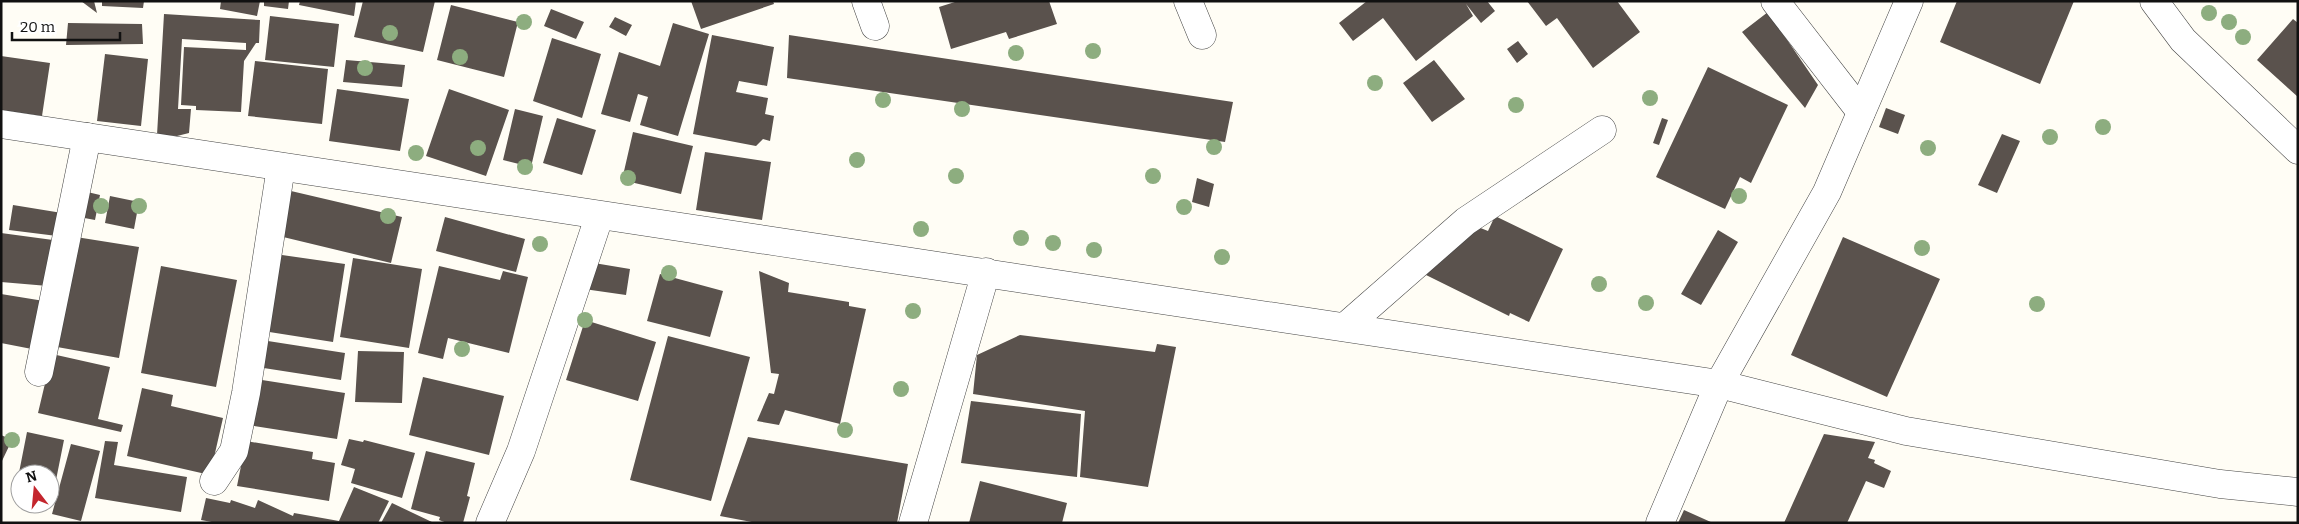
<svg xmlns="http://www.w3.org/2000/svg" width="2299" height="524" font-family="Bitter,serif">
<style>
.building{fill:#5a524d}
.lines{fill:none;stroke-linecap:round;stroke-linejoin:round}
.minor-casing{stroke:#444;stroke-width:29}
.tertiary-casing{stroke:#444;stroke-width:29}
.minor{stroke:#fff;stroke-width:28}
.tertiary{stroke:#fff;stroke-width:28}
.tree{fill:#8dad7f}
</style>
<rect width="100%" height="100%" fill="#fffdf5"/>
<path class="building" d="M81,1h13l3,12z
M102,1h42l-1,7 -41,-2z
M221,1h39l-3,15 -37,-7z
M264,1h25l-1,8 -24,-3z
M300,1h56l-2,15 -55,-11z
M363,1h72l-12,51 -69,-15z
M691,1h82l1,3 -73,25z
M958,1h91l8,23 -48,15 -3,-7 -55,17 -12,-42z
M1367,1h120l8,10 -14,12 -15,-19 7,12 -57,45 -33,-43 -30,23 -14,-18z
M1527,1h90l23,31 -47,36 -36,-50 -11,8z
M1957,1h117l-34,83 -100,-42z
M451,5l67,17 -14,55 -67,-17z
M551,9l33,13 -8,17 -32,-13z
M1768,12l50,73 -13,23 -63,-76z
M164,14l96,6 -1,23h-3l-12,18 -3,51 -45,-2v-4l-15,-1 3,-58 62,3v-7l-64,-4 -4,70h13l-2,24 -12,3 -20,-1z
M270,16l69,8 -5,43 -69,-7z
M615,17l17,8 -6,11 -17,-9z
M2293,19l5,4v74l-41,-37z
M68,23l74,1 1,20 -77,1z
M673,23l36,11 -31,102 -38,-11 8,-28 -10,-3 -8,28 -29,-8 18,-62 41,14z
M712,35l62,12 -7,39 -28,-5 -3,11 32,6 -3,16 9,2 -4,25 -7,-2 -7,7 -63,-12z
M789,35l444,67 -8,40 -438,-64z
M552,38l49,16 -19,64 -49,-17z
M1518,41l10,13 -11,9 -10,-14z
M105,54l43,5 -7,67 -44,-5z
M1,56l49,7 -8,53 -41,-6z
M346,60l59,5 -3,22 -59,-5z
M1434,60l31,39 -33,23 -29,-39z
M255,61l73,8 -6,55 -74,-8z
M1708,67l80,38 -37,78 -11,-6 -15,32 -69,-32z
M337,89l72,10 -9,52 -71,-10z
M449,89l60,21 -23,66 -60,-20z
M1886,108l19,7 -7,19 -19,-7z
M515,109l28,7 -12,51 -28,-7z
M557,118l39,12 -14,45 -39,-12z
M1662,118l6,2 -9,25 -6,-2z
M633,132l60,14 -12,48 -59,-14z
M2002,134l18,7 -23,52 -19,-8z
M705,152l66,10 -9,58 -66,-10z
M1197,178l17,6 -5,23 -17,-5z
M79,190l21,5 -5,25 -21,-4z
M291,191l111,26 -11,46 -112,-27z
M110,196l29,6 -5,27 -29,-6z
M13,205l49,8 -5,23 -48,-6z
M1495,216l68,33 -34,73 -19,-9 -1,3 -83,-41 42,-52 20,8z
M445,217l80,22 -9,33 -80,-21z
M1718,230l20,12 -37,63 -20,-11z
M1,233l52,7 -5,46 -47,-4z
M76,237l63,10 -20,111 -62,-11z
M1843,237l97,42 -53,118 -96,-42z
M275,254l70,10 -12,78 -70,-11z
M353,258l69,11 -13,79 -69,-11z
M588,262l42,7 -4,26 -42,-6z
M161,266l76,14 -21,107 -75,-14z
M439,266l61,14 3,-9 25,6 -19,76 -61,-15 -5,21 -25,-6z
M759,271l30,12 -1,9 61,10v4l17,3 -26,115 -55,-14 -6,15 -22,-4 12,-28 5,1 5,-20 -8,-1z
M660,274l63,17 -13,46 -63,-16z
M1,294l43,7 -7,49 -36,-7z
M585,320l71,22 -18,59 -72,-21z
M1020,335l135,17 2,-8 19,3 -28,140 -68,-10 5,-66 -112,-17 4,-39z
M668,336l82,21 -39,144 -81,-21z
M255,339l90,14 -4,27 -90,-14z
M358,351l46,1 -2,51 -47,-1z
M52,354l58,13 -12,52 25,6 -2,7 -83,-19z
M423,377l81,19 -15,59 -80,-20z
M250,378l95,15 -8,46 -95,-15z
M142,388l31,7 -2,11 52,12 -13,57 -83,-19z
M971,401l110,13 -4,63 -116,-14z
M27,432l37,8 -12,60h-2v-26h-30v20l-5,-1z
M1824,434l51,8 -7,16 7,2 -1,3 17,8 -7,17 -18,-7 -19,42h-63z
M1,435l11,5 -11,23z
M748,437l160,27 -11,59h-140l-37,-7z
M349,439l14,3 1,-2 51,13 -13,45 -51,-15 4,-14 -14,-4z
M105,441l13,1 -4,23 73,12 -6,35 -86,-14z
M246,441l67,11 -1,7 23,4 -6,38 -92,-15z
M71,444l29,7 -19,70 -29,-7z
M426,451l49,12 -8,33 3,1 -7,26h-16l-8,-3 1,-3 -29,-8z
M980,481l87,22 -5,20h-93z
M354,487l35,14 -11,22h-161l-16,-3 5,-22 24,5 1,-3 24,8 3,-8 35,16 1,-3 45,8z
M392,503l42,20h-53z
M1684,510l29,13h-35z"/>
<g class="lines">
<defs>
<path id="minor" d="M866,1l9,25
M1188,1l14,34
M1775,1l86,111
M2154,1l29,39 115,110
M1345,327l121,-106 136,-91
M39,372l48,-235
M214,481l20,-30 12,-58 35,-226
M490,523l31,-72 78,-234
M913,523l73,-251
M1660,523l59,-139 187,47 314,53 78,8"/>
<path id="tertiary" d="M1,124c573,88 1145,173 1718,260l108,-192 82,-191"/>
</defs>
<use href="#minor" class="minor-casing"/>
<use href="#tertiary" class="tertiary-casing"/>
<use href="#minor" class="minor"/>
<use href="#tertiary" class="tertiary"/>
</g>
<g class="tree">
<circle cx="2209" cy="13" r="8"/>
<circle cx="524" cy="22" r="8"/>
<circle cx="2229" cy="22" r="8"/>
<circle cx="390" cy="33" r="8"/>
<circle cx="2243" cy="37" r="8"/>
<circle cx="1093" cy="51" r="8"/>
<circle cx="1016" cy="53" r="8"/>
<circle cx="460" cy="57" r="8"/>
<circle cx="365" cy="68" r="8"/>
<circle cx="1375" cy="83" r="8"/>
<circle cx="1650" cy="98" r="8"/>
<circle cx="883" cy="100" r="8"/>
<circle cx="1516" cy="105" r="8"/>
<circle cx="962" cy="109" r="8"/>
<circle cx="2103" cy="127" r="8"/>
<circle cx="2050" cy="137" r="8"/>
<circle cx="1214" cy="147" r="8"/>
<circle cx="478" cy="148" r="8"/>
<circle cx="1928" cy="148" r="8"/>
<circle cx="416" cy="153" r="8"/>
<circle cx="857" cy="160" r="8"/>
<circle cx="525" cy="167" r="8"/>
<circle cx="956" cy="176" r="8"/>
<circle cx="1153" cy="176" r="8"/>
<circle cx="628" cy="178" r="8"/>
<circle cx="1739" cy="196" r="8"/>
<circle cx="101" cy="206" r="8"/>
<circle cx="139" cy="206" r="8"/>
<circle cx="1184" cy="207" r="8"/>
<circle cx="388" cy="216" r="8"/>
<circle cx="921" cy="229" r="8"/>
<circle cx="1021" cy="238" r="8"/>
<circle cx="1053" cy="243" r="8"/>
<circle cx="540" cy="244" r="8"/>
<circle cx="1922" cy="248" r="8"/>
<circle cx="1094" cy="250" r="8"/>
<circle cx="1222" cy="257" r="8"/>
<circle cx="669" cy="273" r="8"/>
<circle cx="1599" cy="284" r="8"/>
<circle cx="1646" cy="303" r="8"/>
<circle cx="2037" cy="304" r="8"/>
<circle cx="913" cy="311" r="8"/>
<circle cx="585" cy="320" r="8"/>
<circle cx="462" cy="349" r="8"/>
<circle cx="901" cy="389" r="8"/>
<circle cx="845" cy="430" r="8"/>
<circle cx="12" cy="440" r="8"/>
</g>
<rect width="2299" height="524" fill="none" stroke="#111111" stroke-width="5"/>
<g transform="translate(35 489) rotate(344)"><circle r="24" fill="#ffffff" stroke="#a0a0a0"/>
<path d="M0-4L9 19L0 12L-9 19Z" fill="#c4262e"/>
<text y="-8" font-size="14" font-weight="bold" text-anchor="middle" fill="#111111">N</text>
</g>
<path d="M12 32v8h108v-8" fill="none" stroke="#111111" stroke-width="2.5"/>
<text x="20" y="32" font-size="15" fill="#111111" stroke="#ffffff" stroke-width="4" paint-order="stroke">20 m</text>
</svg>
